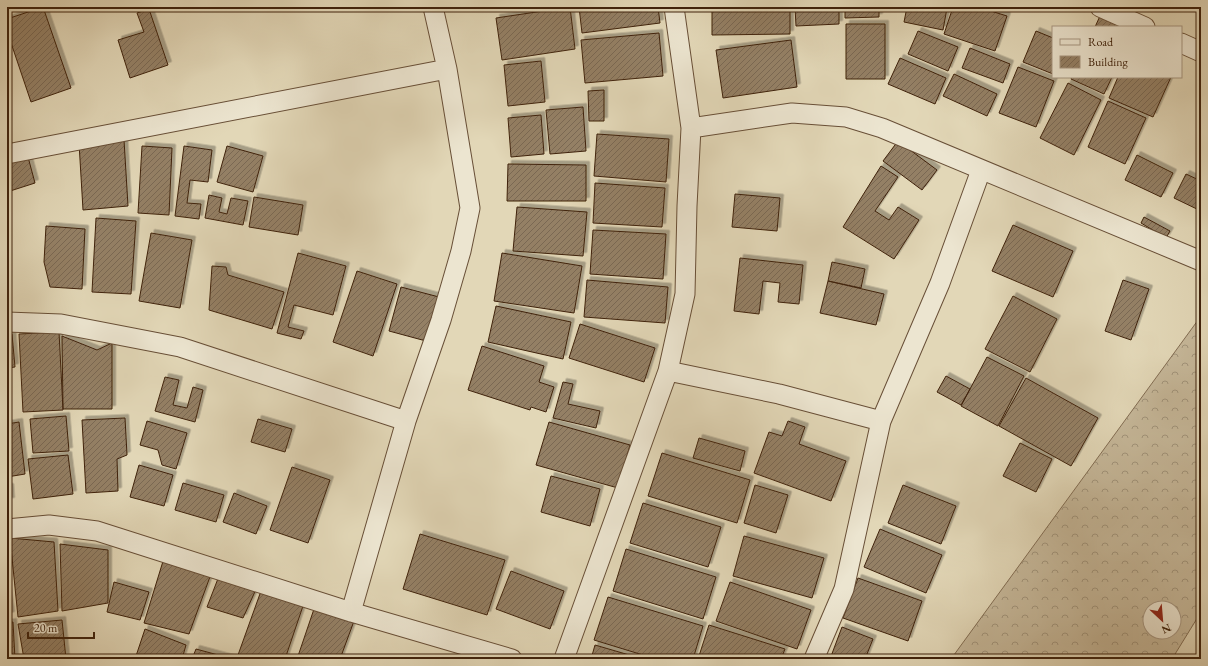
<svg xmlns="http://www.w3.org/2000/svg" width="1208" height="666" font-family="'EB Garamond',serif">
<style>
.forest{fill:url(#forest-crowns);stroke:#826d53;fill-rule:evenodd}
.building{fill:url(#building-hatch);stroke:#3f220c;filter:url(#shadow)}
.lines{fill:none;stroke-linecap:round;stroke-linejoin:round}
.street-casing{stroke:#684f37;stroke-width:21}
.street{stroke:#ece5d0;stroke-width:19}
</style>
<defs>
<pattern id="forest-crowns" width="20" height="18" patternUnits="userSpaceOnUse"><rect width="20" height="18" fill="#c6b89a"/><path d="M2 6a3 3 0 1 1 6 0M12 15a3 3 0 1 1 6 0" fill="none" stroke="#a2957c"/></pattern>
<pattern id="building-hatch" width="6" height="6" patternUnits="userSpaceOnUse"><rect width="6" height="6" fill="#948065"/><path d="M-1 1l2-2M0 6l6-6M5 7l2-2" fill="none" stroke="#7a6852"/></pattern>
<filter id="shadow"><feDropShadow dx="3.5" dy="-3.5" stdDeviation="0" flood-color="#0004"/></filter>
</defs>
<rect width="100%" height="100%" fill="#e2d7b7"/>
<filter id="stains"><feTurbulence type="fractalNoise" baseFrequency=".005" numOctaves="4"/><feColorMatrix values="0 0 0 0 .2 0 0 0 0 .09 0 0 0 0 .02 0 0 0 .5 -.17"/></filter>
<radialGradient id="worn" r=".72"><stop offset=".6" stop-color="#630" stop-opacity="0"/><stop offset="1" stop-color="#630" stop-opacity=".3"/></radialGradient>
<path class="forest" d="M1201,316v296l-29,47h-221zM1150,608h24v24h-24z"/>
<path class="building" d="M43,7l28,81 -40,14 -24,-71v-12z
M570,7l5,42 -73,11 -6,-42z
M579,7h79l2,16 -78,10z
M712,7h78v27l-78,1z
M795,7h44v17l-43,2z
M845,7h34v10l-34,1z
M907,7l40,1 -4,22 -39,-8z
M953,7h25l29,9 -12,35 -51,-17z
M149,9l19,56 -38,13 -12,-38 26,-8 -7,-19z
M1100,16l24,11h-29z
M846,24h39v55h-39z
M918,31l40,16 -10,24 -40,-17z
M1036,31l17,7v36l-30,-12z
M659,33l4,43 -78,7 -4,-43z
M791,40l6,47 -74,11 -7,-48z
M970,48l40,16 -7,19 -41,-15z
M900,58l46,20 -11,26 -47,-20z
M541,61l4,41 -37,4 -4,-41z
M1018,67l36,14 -18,46 -37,-14z
M954,74l43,20 -10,22 -44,-20z
M1072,77h40l-8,17 -33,-15z
M1118,77h53l-18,40 -44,-19z
M1068,83l33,17 -27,55 -34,-17z
M604,90v31h-15l-1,-30z
M1108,101l38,17 -21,46 -37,-17z
M583,107l3,44 -36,3 -4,-44z
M541,115l3,39 -33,3 -3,-39z
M597,134l72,5 -3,43 -72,-6z
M124,140l4,66 -45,4 -4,-67z
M898,141l39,29 -15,20 -39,-29z
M142,146l30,2 -3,67 -31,-2z
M184,146l28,4 -4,32 -18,-2 -3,23 14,1 -2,15 -24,-3z
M227,146l36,10 -10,36 -36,-10z
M1137,155l36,18 -12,24 -36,-17z
M28,157l7,26 -28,9v-28z
M508,164l78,1v36h-79z
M881,166l17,11 -23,34 14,9 9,-13 21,13 -25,39 -51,-32z
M1186,174l15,7v30l-27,-13z
M595,183l70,5 -3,39 -69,-4z
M735,194l45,4 -3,33 -45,-4z
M209,195l13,3 -3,14 8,2 4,-16 17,3 -5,24 -38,-7z
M254,197l49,8 -5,30 -49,-8z
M517,207l70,5 -4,44 -70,-5z
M1144,217l26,14 -4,7 -25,-15z
M96,218l40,3 -5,73 -39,-2z
M1013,225l60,26 -20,46 -61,-26z
M46,226l39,3 -3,60 -32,-2 -6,-25z
M593,230l73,4 -3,45 -73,-5z
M151,233l41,7 -12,68 -41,-7z
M298,253l48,13 -13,49 -39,-10 -6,22 16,4 -3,8 -24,-6z
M502,253l80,13 -8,47 -80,-12z
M740,258l63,7 -4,39 -21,-2 2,-19 -17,-2 -4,33 -25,-3z
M832,262l33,7 -4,19 -33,-7z
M212,266l14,1 2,8 56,17 -12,37 -63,-19z
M357,271l40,13 -24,72 -40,-14z
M587,280l81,7 -3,36 -81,-6z
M1123,280l26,9 -18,51 -26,-9z
M828,281l56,13 -8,31 -56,-12z
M401,287l38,10 -13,44 -37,-10z
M1013,296l44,23 -27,53 -45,-23z
M496,306l75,16 -8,37 -75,-17z
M580,324l75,24 -11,34 -75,-24z
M59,332l4,78 -40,2 -4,-78z
M12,334l3,33 -8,1v-33z
M62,336l35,14 15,-7v66h-49z
M482,346l62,20 -5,16 15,5 -8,25 -15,-5 -1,3 -62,-20z
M987,357l37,19 -26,50 -37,-20z
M946,376l24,13 -9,16 -24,-13z
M165,377l14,3 -6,25 14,3 6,-21 10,3 -8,32 -40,-11z
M1026,378l72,40 -27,48 -72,-40z
M563,382l10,2 -5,20 32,7 -4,17 -43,-10z
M66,416l3,35 -36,2 -3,-34z
M125,418l2,37 -10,4 1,32 -32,2 -4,-73z
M258,419l34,10 -7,23 -34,-10z
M147,421l40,12 -11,36 -14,-4 -4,-15 -18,-5z
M788,421l17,6 -6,17 47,17 -15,40 -77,-28 15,-41 13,4z
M19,422l6,52 -18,3v-53z
M549,422l81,23 -12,43 -82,-23z
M699,438l46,13 -5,20 -47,-13z
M1020,443l32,16 -16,33 -33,-16z
M662,453l88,27 -13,43 -89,-27z
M68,455l5,39 -40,5 -5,-40z
M139,465l34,10 -9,31 -34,-9z
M292,467l38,13 -22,63 -38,-13z
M551,476l49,13 -10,37 -49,-14z
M183,483l41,12 -8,27 -41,-12z
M755,485l33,10 -12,38 -32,-10z
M903,485l53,21 -15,38 -53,-21z
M7,487h3l1,14h-4z
M234,493l33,13 -11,28 -33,-12z
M643,503l78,24 -13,40 -78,-24z
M880,529l62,26 -16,38 -62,-26z
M420,534l85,26 -18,55 -84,-26z
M744,536l80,22 -12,40 -79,-22z
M10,538l44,4 4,69 -40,6z
M60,544l48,6v53l-46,8z
M626,549l90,28 -13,42 -90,-28z
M164,558l47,16 -22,60 -45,-11z
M511,571l53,20 -14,38 -54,-20z
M219,576l39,9 -15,33 -36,-11z
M858,578l64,23 -14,40 -65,-23z
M114,582l35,10 -9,28 -33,-8z
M730,582l81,28 -14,39 -81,-28z
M7,587l4,28 -4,1z
M261,591l42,15 -18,53h-29l-18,-4z
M608,597l95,29 -10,33h-37l-62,-19z
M314,609l40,12 -14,38h-43z
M62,620l4,39h-42l-6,-35z
M13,622l2,37h-8v-36z
M709,625l76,24 -4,10h-83z
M842,627l31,12 -8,20h-35z
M145,629l41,16 -4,14h-47z
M595,645l48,14h-52z
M461,648l33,11h-37z
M196,649l37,10h-41z"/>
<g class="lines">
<defs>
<path id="street" d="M1100,7l45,20
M1181,43l20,9
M691,128l101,-15 54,4 36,11 319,133
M7,154l440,-85
M7,322l54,2 119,23 226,74
M668,371l111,23 102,27
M7,529l42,-4 48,6 254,81 161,47
M351,612l55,-191 35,-101 20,-69 9,-43 -23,-139 -14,-62
M564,659l104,-288 17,-77 2,-88 4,-78 -17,-121
M814,659l30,-70 37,-168 59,-138 41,-113"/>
</defs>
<use href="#street" class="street-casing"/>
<use href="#street" class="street"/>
</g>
<rect width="1208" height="666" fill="none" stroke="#e2d7b7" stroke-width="24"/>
<rect x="8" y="8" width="1192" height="650" fill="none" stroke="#3f220c" stroke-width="2"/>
<rect x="12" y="12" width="1184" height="642" fill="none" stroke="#3f220c"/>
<rect x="1052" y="26" width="130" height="52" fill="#ece5d0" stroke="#a79782"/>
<rect x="1060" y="39" width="20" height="6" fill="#ece5d0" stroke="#a79782"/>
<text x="1088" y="46" font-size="12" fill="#3f220c">Road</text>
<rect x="1060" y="56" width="20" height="12" fill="url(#building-hatch)" stroke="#a79782"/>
<text x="1088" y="66" font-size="12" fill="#3f220c">Building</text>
<g transform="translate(1162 620) rotate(154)"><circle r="19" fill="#ece5d0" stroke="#a79782"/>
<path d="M0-3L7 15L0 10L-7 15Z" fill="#8f2418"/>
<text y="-6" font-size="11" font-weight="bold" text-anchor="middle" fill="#3f220c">N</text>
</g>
<path d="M28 632v6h66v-6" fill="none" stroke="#3f220c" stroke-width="2"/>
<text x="34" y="632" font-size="12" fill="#3f220c" stroke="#ece5d0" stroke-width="3" paint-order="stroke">20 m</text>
<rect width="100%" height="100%" filter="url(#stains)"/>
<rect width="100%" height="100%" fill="url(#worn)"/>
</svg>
